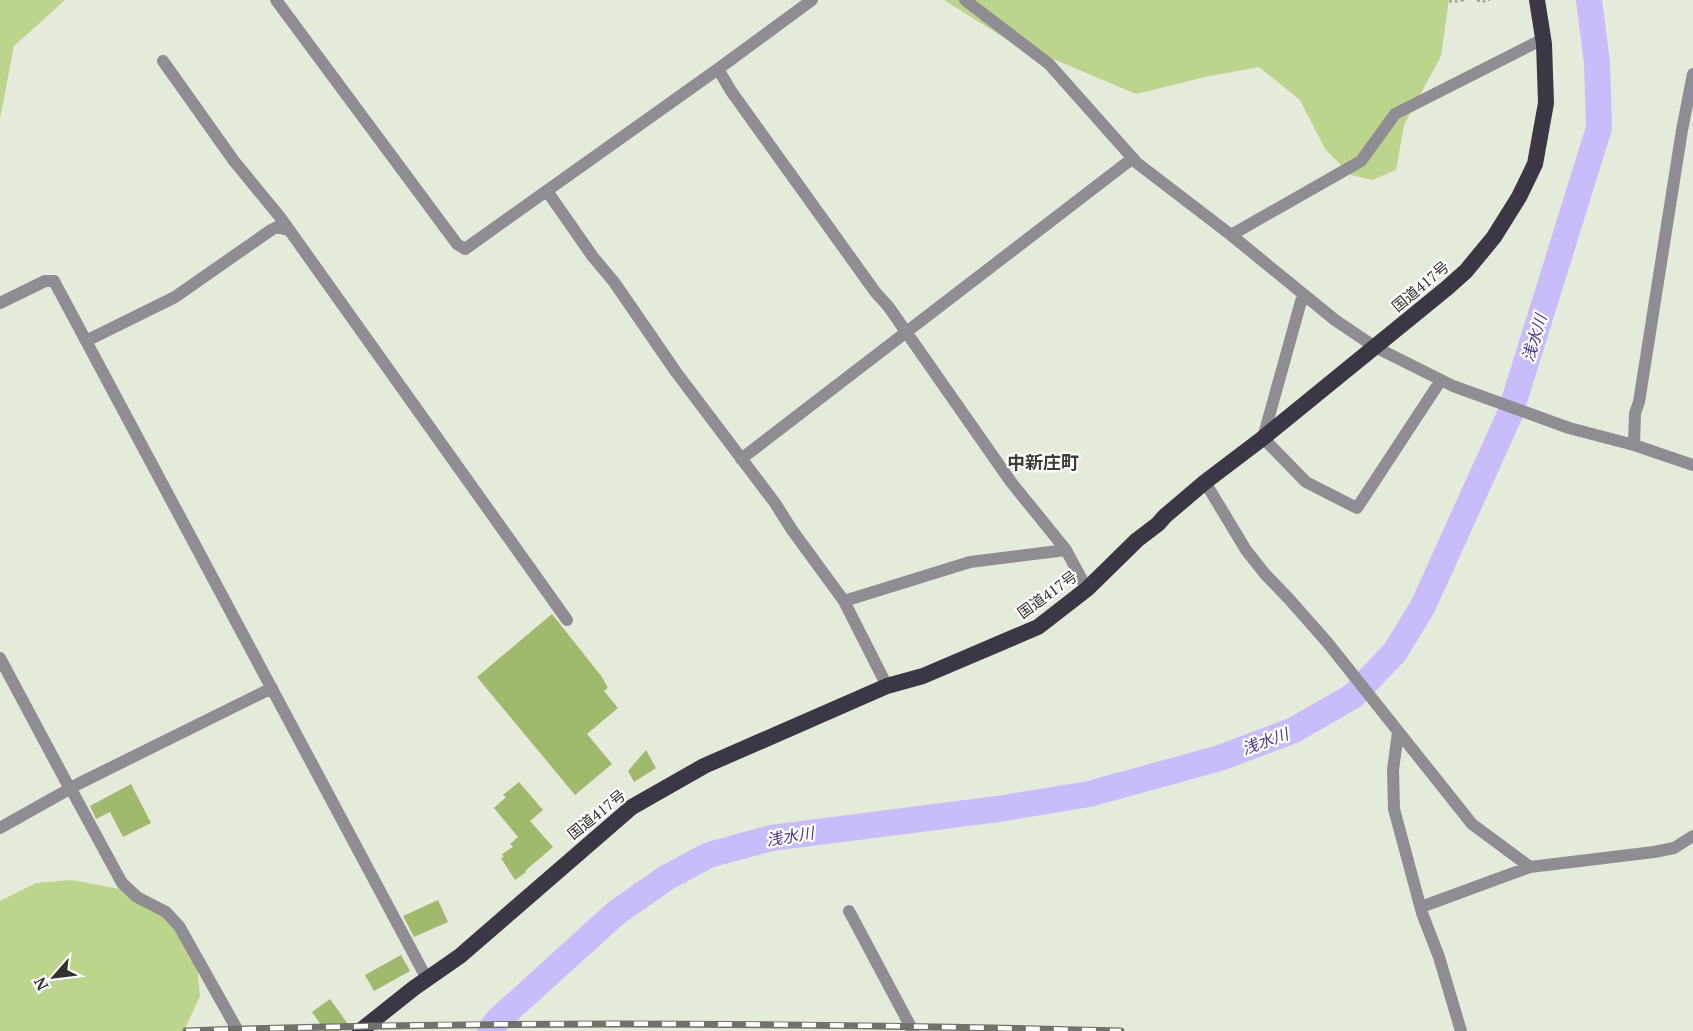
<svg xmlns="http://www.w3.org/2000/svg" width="1693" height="1031" font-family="'PT Serif','Noto Sans JP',serif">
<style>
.green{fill:#bcd48c}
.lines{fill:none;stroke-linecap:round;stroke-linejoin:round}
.river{stroke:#c7bdfa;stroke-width:26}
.building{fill:#a0b96c}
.path{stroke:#969a8e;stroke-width:2;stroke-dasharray:3 3;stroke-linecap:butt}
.minor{stroke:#8e8d94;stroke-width:12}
.trunk{stroke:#3a3844;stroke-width:16}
.rail-casing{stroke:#70736a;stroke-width:7}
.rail{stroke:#fff;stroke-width:4.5;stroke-dasharray:14;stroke-linecap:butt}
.labels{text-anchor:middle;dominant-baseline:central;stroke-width:4.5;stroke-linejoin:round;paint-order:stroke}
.street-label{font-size:15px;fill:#31332d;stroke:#fff}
.water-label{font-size:16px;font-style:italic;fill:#4d368c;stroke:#fff}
.quarter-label{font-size:18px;font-weight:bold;fill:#3a3f33;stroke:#fff}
</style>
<rect width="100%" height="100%" fill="#e5ebdb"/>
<path class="green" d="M0,0h65l-51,46 -14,73z
M944,0h505l-8,56 -37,69 -8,45 -24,10 -21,-5 -26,-26 -25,-49 -41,-33 -54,10 -69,17 -130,-55z
M71,880l60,11 43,32 23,42 3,31 -16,35h-184v-130l36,-18z"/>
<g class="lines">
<path class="river" d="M490,1031l8,-11 118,-107 50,-35 43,-23 62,-17 227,-29 91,-15 131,-36 74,-28 59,-34 42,-44 28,-46 87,-192 89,-286 -2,-65 -8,-63"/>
</g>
<path class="building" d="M552,614l50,63 6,11 -4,3 14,17 -31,26 25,30 -37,31 -98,-118z
M646,750l10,18 -22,14 -6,-11z
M519,782l24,28 -13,11 23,26 -28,24 1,1 -11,8 -14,-22 3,-1 -2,-3 11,-7 -3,-3 8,-7 -24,-29 12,-11 -3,-2z
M131,784l20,39 -28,14 -13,-25 -14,7 -6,-13z
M438,900l10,22 -34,15 -11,-21z
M401,955l9,16 -36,20 -9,-16z
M330,999l18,25 -9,7h-14l-13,-19z"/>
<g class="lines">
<path class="path" d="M1450,0l1,2 16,-2
M1477,0l4,2 9,-2"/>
<path class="minor" d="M276,0l181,244 8,5 253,-180 94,-69
M965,0l84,64 88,99 94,72 104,85 40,27 78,39 116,42 65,17 59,20
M163,61l71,100 46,56 287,403
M718,69l13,22 145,202 12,13 123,176 55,68 21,39
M547,191l46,66 21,25 62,90 99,131 17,27 52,71 43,85
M1231,235l130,-74 34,-47 148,-75
M1303,294l-40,144 43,44 51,26 84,-128
M0,303l45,-22h9l373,698
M86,341l89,-44 96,-67 6,-3 11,3
M1634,445l1,-32 4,-11 43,-272 11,-56
M741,459l392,-301
M1205,482l41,68 19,24 24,25 38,43 145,182 58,43
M844,601l126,-39 96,-12
M0,658l70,131
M1398,732l-5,38 1,39 28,104 17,44 22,74
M71,789l51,94 15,14 29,15 13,14 59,105
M0,828l80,-45 192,-95
M1421,907l109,-40 124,-15 20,-4 19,-12
M849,911l64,120"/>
<path class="trunk" d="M360,1031l54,-43 46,-32 172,-149 72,-41 183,-80 36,-10 115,-49 49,-38 50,-49 21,-16 7,-8 40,-34 58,-44 184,-150 19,-17 28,-34 25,-40 16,-33 11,-61 -2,-59 -7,-44"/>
<defs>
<path id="rail" d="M186,1031c312,-11 623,-8 935,0"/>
</defs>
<use href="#rail" class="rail-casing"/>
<use href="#rail" class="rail"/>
</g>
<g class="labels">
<g class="street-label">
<text transform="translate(1420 286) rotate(-40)">国道417号</text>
<text transform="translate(1047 594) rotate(-36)">国道417号</text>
<text transform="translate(596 814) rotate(-39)">国道417号</text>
</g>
<g class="water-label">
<text transform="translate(1534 338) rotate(-73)">浅水川</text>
<text transform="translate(1265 741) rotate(-20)">浅水川</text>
<text transform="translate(790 836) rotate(-9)">浅水川</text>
</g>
<g class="quarter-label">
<text x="1043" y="462">中新庄町</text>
</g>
</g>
<g transform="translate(54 977) rotate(242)" stroke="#ffffff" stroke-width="4.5" paint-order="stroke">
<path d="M0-4.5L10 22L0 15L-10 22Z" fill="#31332d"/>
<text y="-9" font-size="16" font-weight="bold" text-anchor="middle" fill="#31332d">N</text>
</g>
</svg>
